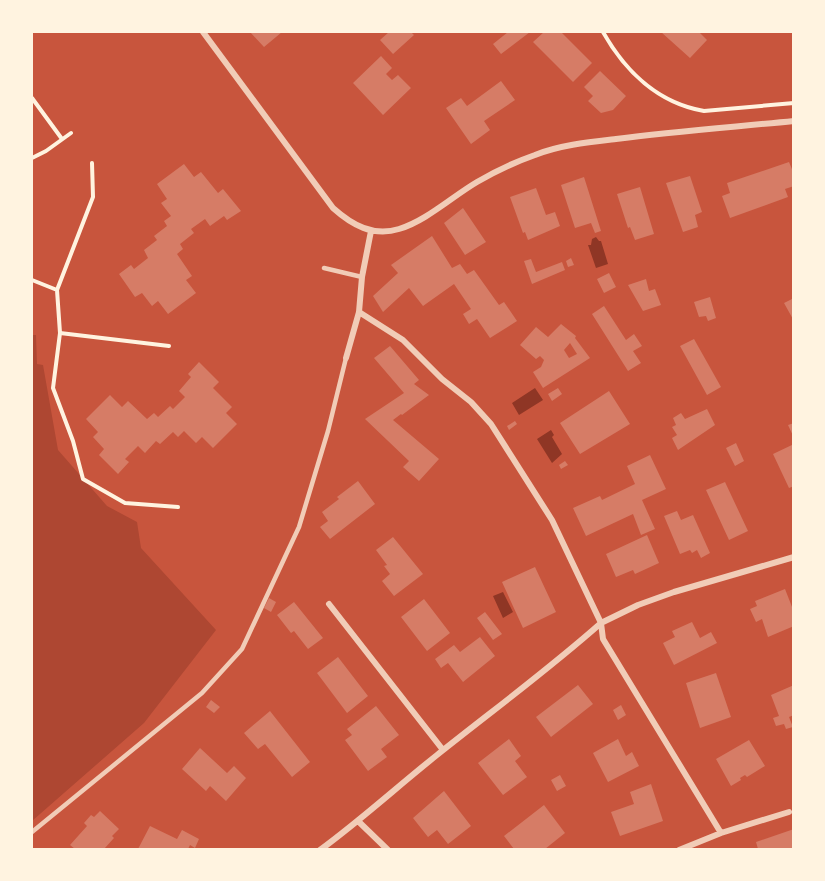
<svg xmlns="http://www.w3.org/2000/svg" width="825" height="881" font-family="Barlow,sans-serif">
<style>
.green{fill:#ae4732}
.water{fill:#8f3625}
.building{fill:#d67c66;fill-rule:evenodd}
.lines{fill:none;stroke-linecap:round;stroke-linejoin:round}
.path{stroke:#fff3e0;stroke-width:4}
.service{stroke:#f1ccb7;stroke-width:4.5}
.minor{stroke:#f1ccb7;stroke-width:6}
</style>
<rect width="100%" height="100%" fill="#c8553d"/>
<path class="green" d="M32,335h4l1,29 6,1 15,85 49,56 30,16 4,26 75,82 -72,93 -112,98z"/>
<path class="water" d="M596,237l3,4h2l7,23 -12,4 -8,-23h3l1,-6z
M535,388l8,12 -24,15 -7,-12z
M551,430l3,5 -2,2 10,17 -10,9 -15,-24z
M503,592l10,20 -10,6 -10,-22z"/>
<path class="building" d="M250,32h32l-18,15z
M389,32h22l3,3 -21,19 -13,-14z
M508,32h22l-29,22 -8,-10z
M544,32h17l31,31 -19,19 -40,-40z
M661,32h38l8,8 -17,18z
M381,56l11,12 -6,6 6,6 6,-5 13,13 -28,27 -30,-32z
M600,71l26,25 -13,14 -12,3 -13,-12 5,-5 -9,-9z
M501,81l14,19 -31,21 6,9 -19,14 -25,-36 15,-10 6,8z
M789,162l5,12v12l-9,3 3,8 -58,21 -8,-22 8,-3 -3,-10z
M184,164l10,13 7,-5 17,21 5,-4 18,22 -14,9 -3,-4 -14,10 -5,-7 -14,10 3,4 -14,11 3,5 -6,5 15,22 -6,4 10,13 -28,21 -10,-13 -6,5 -10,-13 -7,4 -16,-23 12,-9 3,4 14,-11 -4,-8 13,-10 -3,-4 13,-10 -3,-5 7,-5 -10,-13 6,-4 -10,-15z
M690,176l12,36 -7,3 3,12 -15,5 -17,-49z
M584,177l17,54 -6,2 -4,-10 -16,5 -14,-43z
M640,187l14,47 -19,6 -5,-13 -2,1 -11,-34z
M536,188l10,27 9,-3 5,14 -32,14 -3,-8 -2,1 -13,-36z
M463,208l23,34 -21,13 -21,-32z
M432,236l20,32 8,-4 7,10 7,-4 25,35 5,-3 13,19 -27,17 -13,-19 -8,5 -6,-10 8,-5 -17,-25 -31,22 -14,-18 -26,24 -10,-16 25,-23 -7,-8z
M571,258l3,7 -6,2 -2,-6z
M531,259l5,13 26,-10 3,8 -33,14 -8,-23z
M609,273l7,14 -12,6 -7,-14z
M646,279l3,12 6,-2 6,16 -18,6 -15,-26z
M710,297l6,21 -8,3 -2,-5 -7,1 -5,-15z
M794,298v23l-10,-18z
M604,306l22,34 8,-6 8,12 -9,5 8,12 -13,8 -36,-57z
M561,324l15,12 -1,2 15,20 -47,30 -10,-16 8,-5 3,-7 -4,-4 -4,3 -16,-14 16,-18 12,10zM570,343l7,11 -8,4 -5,-8z
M694,339l27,48 -14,8 -27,-49z
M390,346l29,34 -5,4 15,11 -27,20 -1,-1 -8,6 46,39 -20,22 -16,-14 6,-6 -44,-42 39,-26 -30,-35z
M199,362l20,20 -6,6 19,19 -6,6 11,11 -24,24 -11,-11 -6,6 -12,-12 -6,6 -5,-5 -13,12 -4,-3 -11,12 -7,-7 -13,13 4,3 -11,12 -19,-19 5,-6 -11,-12 5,-5 -12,-13 24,-24 12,12 6,-6 19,18 7,-6 4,4 12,-11 3,3 12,-12 -6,-6 12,-14 -3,-3z
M558,388l4,6 -10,7 -4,-7z
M609,391l21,33 -50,30 -20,-31z
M707,409l8,16 -37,25 -6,-12 5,-3 -5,-8 4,-2 -3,-7 8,-5 4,6z
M515,421l2,3 -8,6 -2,-4z
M794,423v15l-6,-13z
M736,443l8,18 -9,5 -9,-18z
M794,444v42l-5,2 -16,-34z
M650,455l16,34 -24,11 13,29 -14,6 -8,-21 -47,22 -13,-28 27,-12 2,4 33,-16 -8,-18z
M565,461l3,4 -7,4 -2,-4z
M358,481l17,23 -45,35 -10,-12 8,-6 -6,-9 17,-13 -2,-2z
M725,482l23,49 -19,9 -23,-50z
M677,511l4,9 12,-5 17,38 -9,5 -4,-8 -5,3 -2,-3 -10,4 -16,-38z
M647,535l12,28 -24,11 -2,-4 -17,7 -10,-23z
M393,537l30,37 -29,22 -12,-15 8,-7 -6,-8 3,-1 -11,-15z
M535,567l21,45 -33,16 -21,-46z
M785,589l9,23v14l-26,11 -6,-18 -6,3 -6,-13 7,-3 -2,-5z
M269,598l7,4 -5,10 -7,-4z
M424,599l26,34 -23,18 -26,-34z
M294,602l29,36 -15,11 -14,-18 -3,2 -14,-18z
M485,612l17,22 -9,6 -16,-22z
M692,622l8,16 11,-6 6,11 -43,22 -11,-22 12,-6 -3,-6z
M480,637l15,19 -32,26 -15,-19 -7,5 -6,-9 19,-14 6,7z
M338,657l30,39 -21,17 -30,-40z
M716,673l15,44 -31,11 -14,-45z
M578,685l15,19 -42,33 -15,-20z
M794,685v30l-5,2 4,10 -7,2 -2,-5 -8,2 -3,-8 6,-2 -8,-21z
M211,700l9,7 -6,6 -8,-6z
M621,705l5,10 -8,5 -5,-10z
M376,706l23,29 -18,14 6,8 -19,14 -23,-31 7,-5 -5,-6z
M270,711l40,51 -18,15 -27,-33 -7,5 -14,-16z
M509,739l12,17 -6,5 12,16 -24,18 -25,-32z
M618,739l8,17 6,-4 7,14 -31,16 -15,-29z
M749,740l16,26 -18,11 -2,-2 -5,3 1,2 -10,6 -15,-27z
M200,748l27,25 7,-7 12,12 -20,23 -16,-15 -4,5 -24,-22z
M560,775l6,11 -9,5 -6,-11z
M651,784l12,37 -43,15 -9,-24 23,-8 -4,-12z
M444,791l27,35 -23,18 -11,-14 -9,7 -15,-19z
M544,805l21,28 -20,16 -8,-1 -23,1 -10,-13z
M100,811l19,18 -7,7 2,2 -10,11h-29l-5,-4 17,-19 -3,-3 7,-8 3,2z
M150,826l27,13 5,-9 17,9 -4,9 -5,-3 -2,4h-50z
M794,829v20h-36l-2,-7z"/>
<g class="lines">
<path class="path" d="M603,32c22,39 55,71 101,79l90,-8
M32,98l30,41
M32,158l14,-7 25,-18
M92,163l1,34 -36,93 3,43 -7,55 20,53 10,38 42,24 53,4
M32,280l25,10
M60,333l109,13"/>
<path class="service" d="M324,268l38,9
M32,832l170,-139 40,-44 57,-122 29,-96 18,-73"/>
<path class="minor" d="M203,32l130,176c19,17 40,29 66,21 27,-8 54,-33 78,-47 19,-11 38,-20 58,-27 25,-10 55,-13 81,-16 59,-8 118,-12 178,-18
M359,312l44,28 39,39 29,23 20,22 61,96 49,103 37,-18 36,-13 120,-35
M346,358l13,-46 3,-35 9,-46
M329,604l114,146
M601,623l2,16 118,194
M358,821l30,29
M320,850c41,-30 78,-64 117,-95 55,-44 111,-85 164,-132
M679,850l42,-17 68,-21"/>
</g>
<rect width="825" height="881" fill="none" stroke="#fff3e0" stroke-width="66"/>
</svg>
